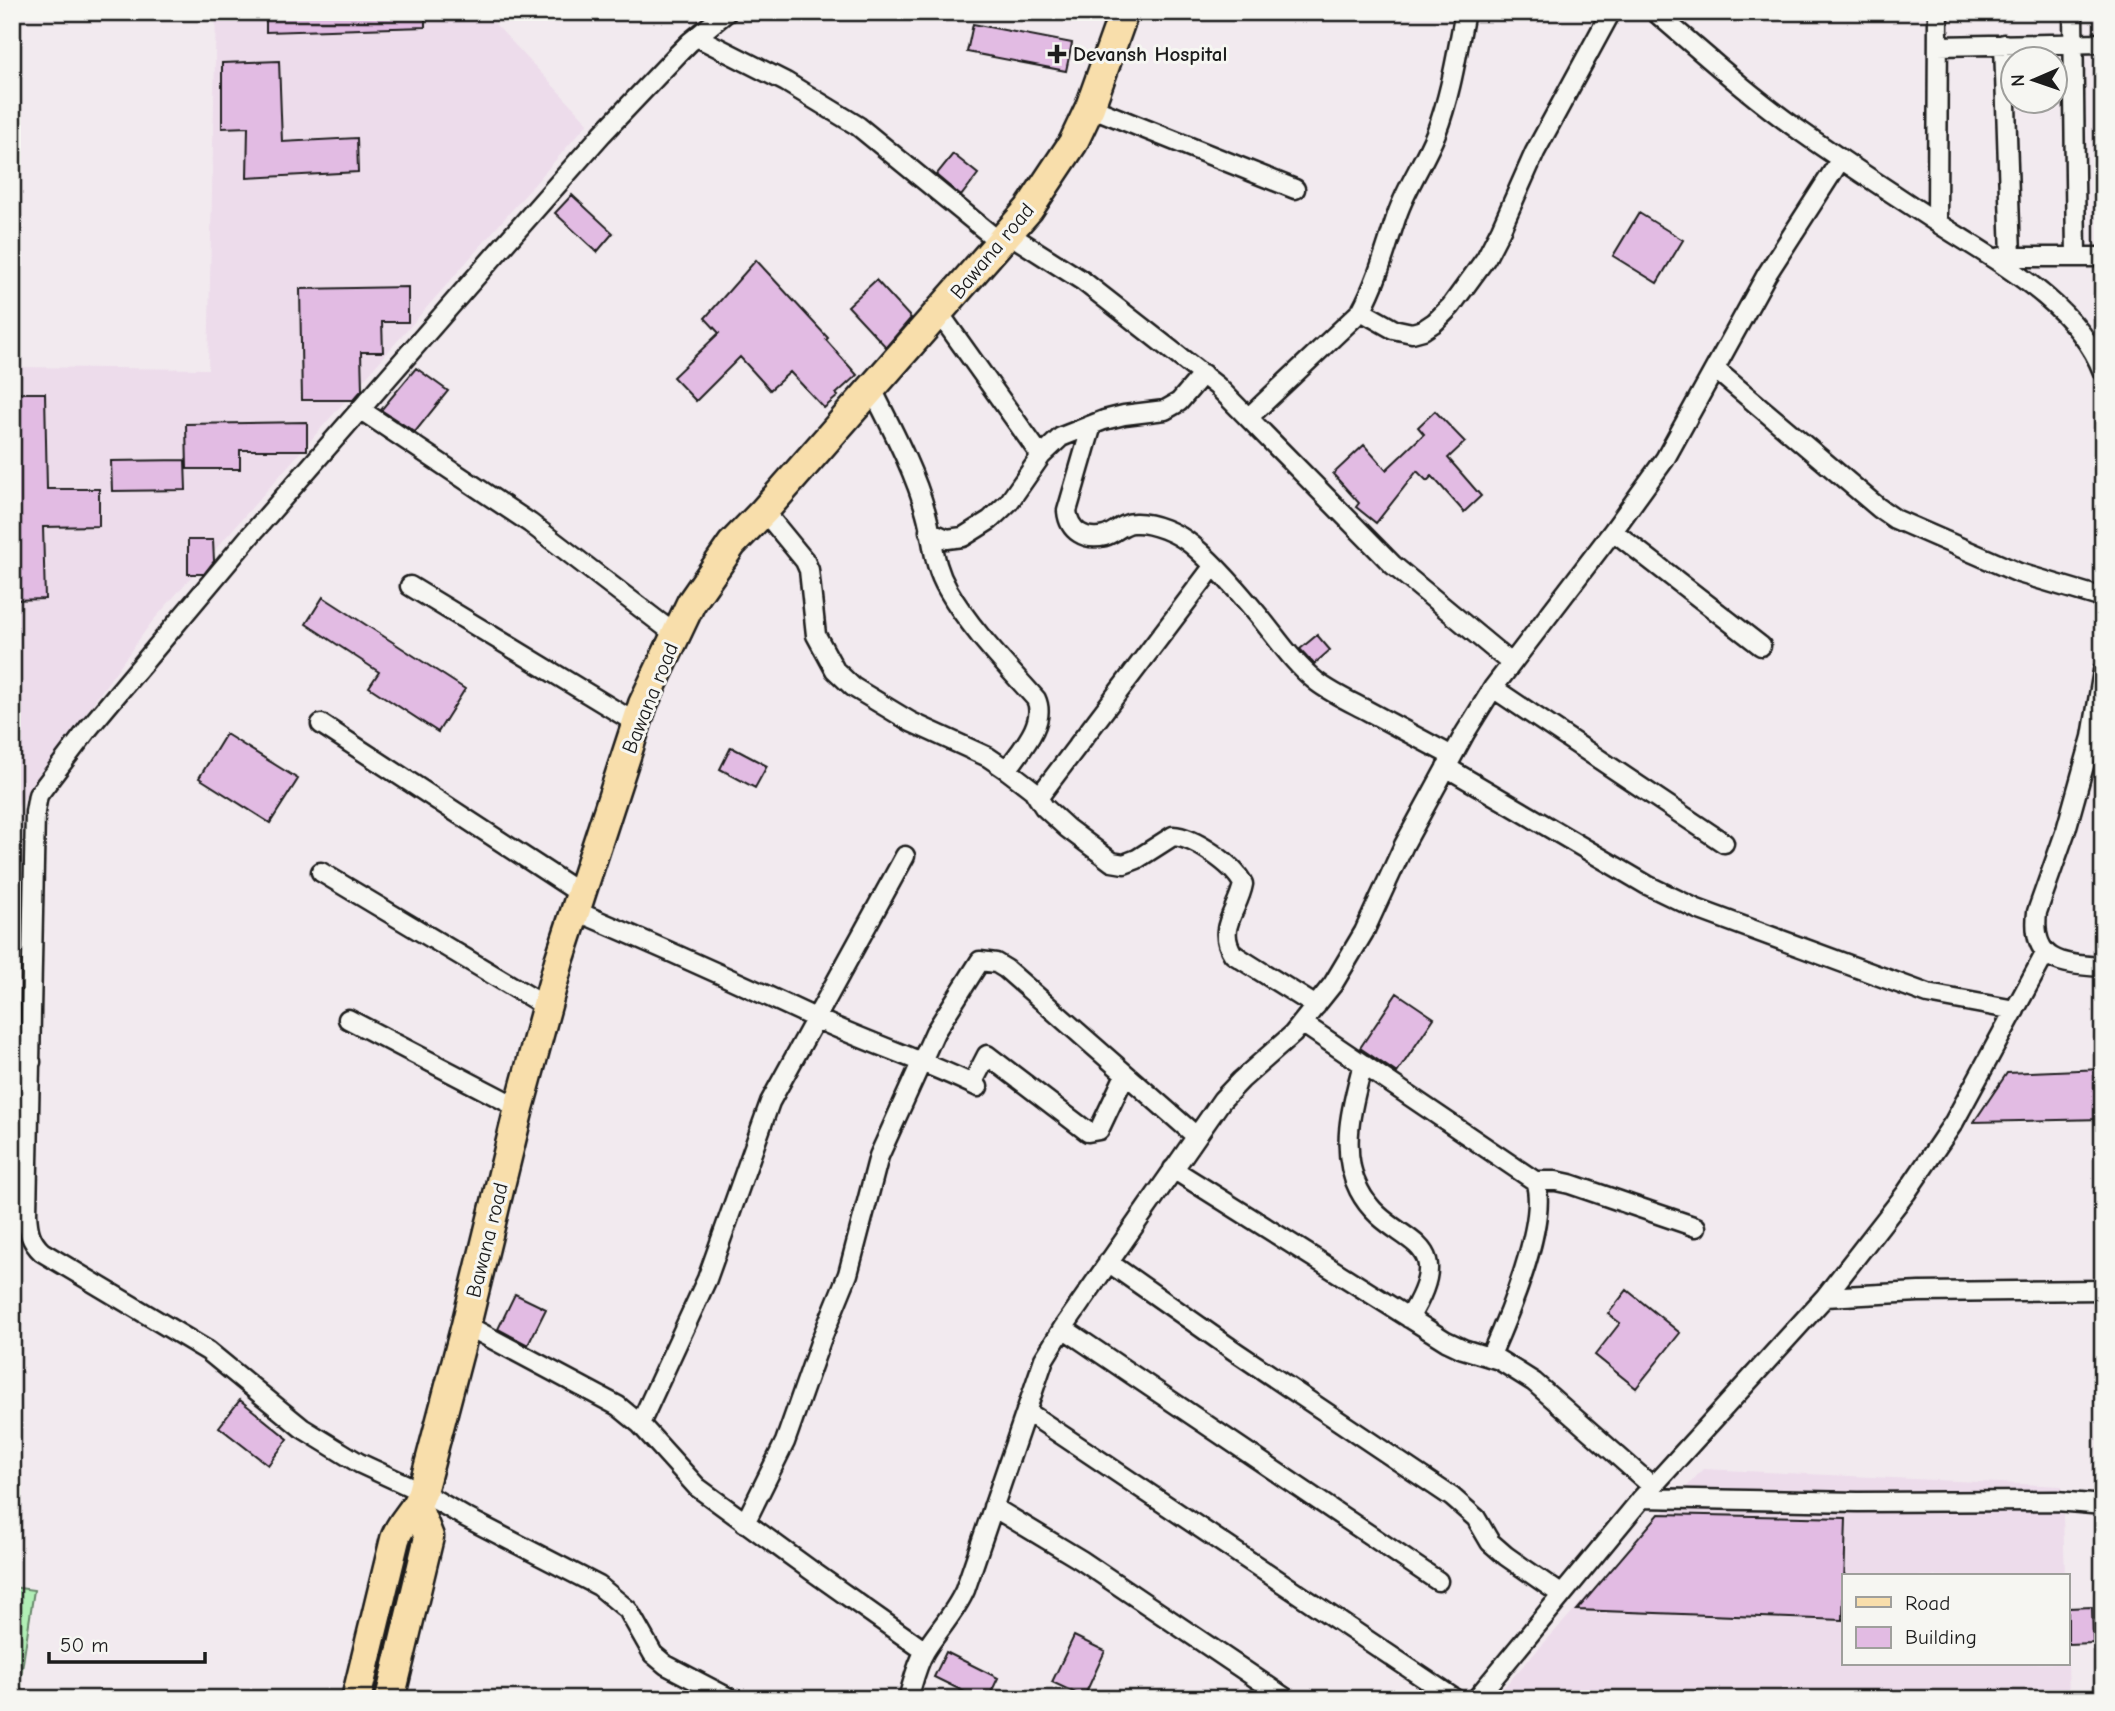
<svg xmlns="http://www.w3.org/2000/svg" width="2115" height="1711" font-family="'Comic Neue',sans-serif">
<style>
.built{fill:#eddceb}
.green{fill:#b1efb6;stroke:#668669;stroke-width:2}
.building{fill:#e2bbe3;stroke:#1c1c1c;stroke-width:2}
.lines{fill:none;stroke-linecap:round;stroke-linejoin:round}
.minor-casing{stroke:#1c1c1c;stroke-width:23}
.primary-casing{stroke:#1c1c1c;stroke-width:33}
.minor{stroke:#f6f6f2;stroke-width:18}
.primary{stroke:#f8deab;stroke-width:28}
.poi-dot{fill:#1c1c1c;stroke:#f6f6f2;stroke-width:2.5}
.labels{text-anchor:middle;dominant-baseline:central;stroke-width:6;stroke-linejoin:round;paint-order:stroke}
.poi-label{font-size:21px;font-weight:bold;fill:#1c1c1c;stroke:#f6f6f2;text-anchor:start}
.street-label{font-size:21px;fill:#1c1c1c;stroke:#f6f6f2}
</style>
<rect width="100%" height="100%" fill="#f2eaef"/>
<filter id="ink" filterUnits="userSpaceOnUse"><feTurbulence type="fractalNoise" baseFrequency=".0143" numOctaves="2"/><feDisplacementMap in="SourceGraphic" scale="14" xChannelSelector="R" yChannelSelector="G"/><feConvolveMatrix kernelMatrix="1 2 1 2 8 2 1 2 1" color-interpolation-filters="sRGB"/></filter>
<g filter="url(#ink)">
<path class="built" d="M216,12h268l104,111 -437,500 -139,192v-448l196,2z
M1703,1469l359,17 3,90h-221v88l224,-1 1,36h-576z"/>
<path class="green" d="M12,1587l22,3 -13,86 -9,-1z"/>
<path class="building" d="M266,12h159v15l-159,5z
M973,24l99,19 -6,28 -99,-19z
M279,61l3,81 75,-4 1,34 -111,6 1,-51 -26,1v-65z
M953,154l25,20 -17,22 -25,-21z
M572,195l41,38 -16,19 -42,-39z
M1639,213l44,27 -26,43 -44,-27z
M756,260l72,78 -2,2 31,35 -21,19 2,2 -14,12 -34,-36 -20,18 -30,-33 -44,44 -23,-24 46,-44 -14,-15z
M876,280l35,38 -25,29 -38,-41z
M408,287v35h-26l1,30h-22l1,38 -9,10h-51l-2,-111z
M416,368l32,23 -33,41 -34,-22z
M12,393h33l2,96h52v37l-56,1 2,72 -33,1z
M1435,411l30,31 -17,16 33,38 -17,16 -32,-36 -5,5 -10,-10 -41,52 -20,-16 3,-4 -26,-29 31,-29 22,25 38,-36 -6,-7z
M307,422v28h-67v19h-53l-1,-45z
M185,460l1,30 -74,1 -1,-30z
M188,540h25l1,21 -10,13h-16z
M323,597l142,92 -27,43 -69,-45 10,-15 -73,-48z
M1317,635l13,15 -16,14 -14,-15z
M226,734l72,45 -28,44 -71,-45z
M731,747l36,19 -12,22 -35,-19z
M1397,993l37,25 -37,55 -37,-25z
M2103,1069v50l-129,3 33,-49z
M1627,1290l53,43 -44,55 -41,-33 25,-32 -12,-9z
M515,1294l31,15 -18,36 -30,-16z
M240,1400l48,39 -20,26 -49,-38z
M1659,1514l187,4 -3,102 -266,-10z
M2092,1607l1,36 -25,1v-36z
M1074,1636l31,15 -21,46 -32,-15z
M946,1652l52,26 -10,21h-9l-45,-22z"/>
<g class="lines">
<defs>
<path id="minor" d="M727,12l-37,30 -12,12 -76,80 -135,153 -218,250 -161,192 -50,66 -3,17 -8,402c1,16 3,27 15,38l166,99 94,77 57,35 63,29 43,25 134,69 29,24 25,44 13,11 65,34
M1655,12c48,41 96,85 148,121 44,31 89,60 133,89 60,39 140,80 167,150
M2073,12l3,245
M697,37l89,45 72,44 143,117
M2004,44l7,213
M1938,46l165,-3
M1090,107l205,82
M1937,222l1,-210
M1009,234l74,47 134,105 176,179 118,98
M2001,257h102
M1361,311l32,18 19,4 11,-3 12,-8 16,-16 35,-48 15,-29 34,-77 76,-140
M939,313l102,143
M1715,369l164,139 16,11 124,54 84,25
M872,389c19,38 43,83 54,124 8,28 6,50 22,77 23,40 58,75 88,109 11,24 -16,52 -29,71
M361,410l169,113 146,112
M1249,417l112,-106c17,-31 25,-63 36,-96 10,-29 28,-54 39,-82 15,-39 21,-81 29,-121
M1092,425l-25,86c2,20 18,30 38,25 10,-3 18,-13 29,-13 18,-1 44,10 58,22 24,20 46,46 66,70 19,23 35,48 59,67 16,12 34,20 51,29 28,15 56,30 84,45
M764,511l41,50 4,9 7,65 19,35 18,17 58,35 77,35 19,13 26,20 11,17 23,21 45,34 12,2 13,-5 36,-23c21,1 61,29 70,48 -5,27 -27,43 -10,70l83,52
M929,531l18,8 16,-2 27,-17 19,-18 32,-46 20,-19 43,-17 20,-5 41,-5 14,-8 24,-28
M1613,531l148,115
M410,586l226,137
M2103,671l-11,66 -26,93 -29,82c-6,51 25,52 66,55
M1493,688l231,155
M321,724l260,170
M1446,767l201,118 50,24 231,85 87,16
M1038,798l175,-231
M321,872l226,135
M576,911c80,34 160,70 239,107 54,25 110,43 163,69
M348,1019l171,89
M1302,1023l233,158c14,39 -28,138 -45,176
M1363,1064c-11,40 -24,87 -4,126 30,59 104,41 50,128
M12,1074l19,-12
M972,1084l15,-29 101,77 11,-2 26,-55
M1173,1169l273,172 17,8 36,11 35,22 119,105
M1535,1181h21l14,3 126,43
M1108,1262l128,90 216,145 24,21 14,24 16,14 56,39
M1825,1297l94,-5 184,-2
M466,1325l152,81 22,18 57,63 115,84 113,80
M1063,1328l375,253
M1026,1411l429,288
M640,1424l67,-145 63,-177 135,-246
M1642,1498l216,4 199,-1 46,4
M993,1507l88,53 206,139
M745,1523l40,-81 36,-102 27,-66 31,-118 56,-124 45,-71 16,2 10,6 190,167
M908,1699c5,-16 8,-33 17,-48 13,-21 30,-38 40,-61l79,-231 19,-31 159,-228 19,-20 52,-46 40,-50 31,-52 40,-87 61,-112 28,-45 120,-157 52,-72 102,-185 74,-115
M1476,1699l166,-201 183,-201 81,-104 48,-71 91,-168"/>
<path id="primary" d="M356,1699l39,-160c6,-19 21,-27 27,-47l44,-167 53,-217 40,-147 84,-257 48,-101 41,-59 32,-33 265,-302 44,-66 17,-36 34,-95
M390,1699l39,-162 -12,-30"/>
</defs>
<use href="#minor" class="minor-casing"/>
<use href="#primary" class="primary-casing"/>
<use href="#minor" class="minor"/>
<use href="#primary" class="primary"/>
</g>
</g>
<path class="poi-dot" d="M1053.5 43.5h7v7h7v7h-7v7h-7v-7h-7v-7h7z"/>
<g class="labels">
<g class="poi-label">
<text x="1073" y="54">Devansh Hospital</text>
</g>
<g class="street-label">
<text transform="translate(992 251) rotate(-50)">Bawana road</text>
<text transform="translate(650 698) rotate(-68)">Bawana road</text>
<text transform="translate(487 1240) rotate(-76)">Bawana road</text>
</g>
</g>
<rect width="2115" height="1711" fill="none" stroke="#f6f6f2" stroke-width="42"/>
<rect x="21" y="21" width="2073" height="1669" fill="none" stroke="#1c1c1c" stroke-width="2.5" filter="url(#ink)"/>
<rect x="1842" y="1574" width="228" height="91" fill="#f6f6f2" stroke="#9f9f9c" stroke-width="2"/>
<rect x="1856" y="1597" width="35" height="10" fill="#f8deab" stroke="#9f9f9c" stroke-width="2"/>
<text x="1905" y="1610" font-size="21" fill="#1c1c1c">Road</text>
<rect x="1856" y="1627" width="35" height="21" fill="#e2bbe3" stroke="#9f9f9c" stroke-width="2"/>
<text x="1905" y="1644" font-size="21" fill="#1c1c1c">Building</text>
<g transform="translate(2034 80) rotate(268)"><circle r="33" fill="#f6f6f2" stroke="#9f9f9c" stroke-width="2"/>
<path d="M0-5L12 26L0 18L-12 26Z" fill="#1c1c1c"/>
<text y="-10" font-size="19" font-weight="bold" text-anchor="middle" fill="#1c1c1c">N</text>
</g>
<path d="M49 1652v10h156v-10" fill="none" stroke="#1c1c1c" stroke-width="3.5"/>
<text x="60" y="1652" font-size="21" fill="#1c1c1c" stroke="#f6f6f2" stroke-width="5" paint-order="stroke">50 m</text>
</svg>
